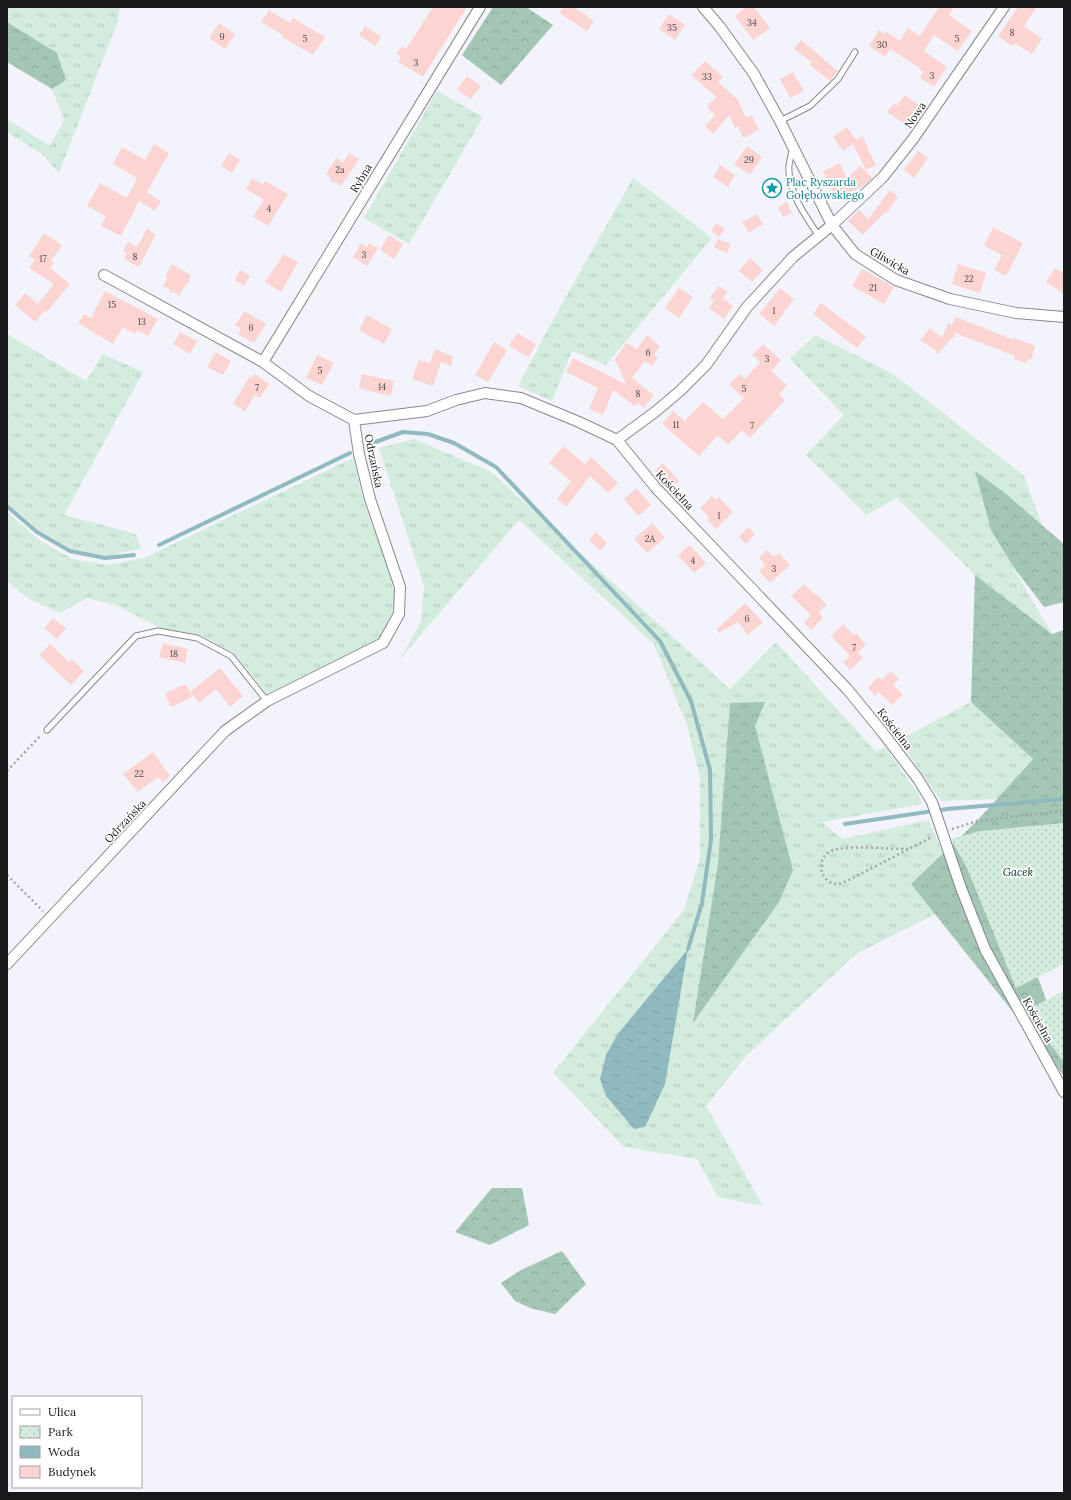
<svg xmlns="http://www.w3.org/2000/svg" width="1071" height="1500" font-family="Lora,serif">
<style>
.grass{fill:url(#grass-tufts)}
.forest{fill:url(#forest-crowns)}
.park{fill:url(#park-dots)}
.water{fill:url(#water-ripples)}
.lines{fill:none;stroke-linecap:round;stroke-linejoin:round}
.stream{stroke:#90babf;stroke-width:4}
.building{fill:#fcd4d2}
.service-casing{stroke:#86888f;stroke-width:7}
.minor-casing{stroke:#86888f;stroke-width:12}
.path{stroke:#a3a4aa;stroke-width:2.5;stroke-dasharray:2 3;stroke-linecap:butt}
.service{stroke:#fff;stroke-width:5}
.minor{stroke:#fff;stroke-width:10}
.labels{text-anchor:middle;dominant-baseline:central;stroke-width:3.5;stroke-linejoin:round;paint-order:stroke}
.number-label{font-size:9px;fill:#504748}
.street-label{font-size:11px;fill:#17181a;stroke:#fff}
.culture-label{font-size:11px;fill:#0d838f;stroke:#fff;text-anchor:start}
.park-label{font-size:11px;font-style:italic;fill:#033320;stroke:#fff}
</style>
<defs>
<pattern id="grass-tufts" width="24" height="20" patternUnits="userSpaceOnUse"><rect width="24" height="20" fill="#d3ecde"/><path d="M3 7l-1-3M5 7V3M7 7l1-3M15 17l-1-3M17 17v-4M19 17l1-3" fill="none" stroke="#b4cabe"/></pattern>
<pattern id="forest-crowns" width="20" height="18" patternUnits="userSpaceOnUse"><rect width="20" height="18" fill="#a4c6b4"/><path d="M2 6a3 3 0 1 1 6 0M12 15a3 3 0 1 1 6 0" fill="none" stroke="#8ca99a"/></pattern>
<pattern id="park-dots" width="8" height="8" patternUnits="userSpaceOnUse"><rect width="8" height="8" fill="#d3ecde"/><path d="M2 2h.1M6 6h.1" fill="none" stroke="#b4cabe" stroke-width="1.8" stroke-linecap="round"/></pattern>
<pattern id="water-ripples" width="26" height="14" patternUnits="userSpaceOnUse"><rect width="26" height="14" fill="#90babf"/><path d="M2 4q2-2 4 0t4 0M15 11q2-2 4 0t4 0" fill="none" stroke="#7b9fa4"/></pattern>
</defs>
<rect width="100%" height="100%" fill="#f2f3fb"/>
<path class="grass" d="M7,7h113l-2,14 -59,152 -17,-19 -35,-22v-13l43,27 14,-26 -12,-31 14,-9 -9,-27 -50,-31z
M437,91l46,26 -74,127 -45,-26z
M633,178l79,60 -106,127 -34,-14 -20,50 -34,-15 32,-61z
M7,334l79,47 17,-27 40,18 -79,143 72,19 5,15 -36,7 -33,-7 -32,-18 -33,-29z
M815,335l78,39 131,102 18,49 -31,-27 -20,32 61,104 -77,-59 -78,-77 -31,17 -60,-60 38,-40 -54,-56z
M414,439l77,33 239,217 46,-47 100,110 9,-5 34,48 3,9 -100,18 21,17 86,-19 14,34 -32,30 24,30 -79,40 -109,101 -41,51 57,100 -45,-9 -21,-38 -73,-12 -71,-74 131,-163 16,-52v-80l-13,-53 -33,-81 -135,-124 -119,139 21,-37 3,-36 -45,-138z
M353,458l12,48 19,51 10,33 1,21 -15,27 -113,56 -33,-41 -37,-19 -37,-6 -42,-22 -31,-8 -27,15 -31,-14 -22,-18v-69l35,30 31,17 34,6 37,-7z
M971,702l62,56 -36,41 -56,2 -42,-61z"/>
<path class="forest" d="M493,7h33l27,18 -52,60 -39,-30z
M7,22l50,31 9,27 -14,9 -45,-27z
M975,471l31,23 58,50v58l-20,5 -32,-42 -21,-35z
M975,575l77,59 12,-4v216l-53,58 51,139 2,3v30l-153,-192 66,-63 56,-62 -62,-57z
M765,702l-10,24 38,144 -14,32 -86,121 25,-159 12,-161z
M492,1188h30l7,37 -39,20 -35,-13z
M562,1251l24,33 -31,30 -25,-6 -15,-7 -14,-18 20,-13z"/>
<path class="park" d="M1064,823v141l-48,24 -49,-120 -16,-29 29,-8z
M1064,991v71l-39,-51z"/>
<path class="water" d="M688,949l-23,135 -20,43 -11,2 -28,-33 -6,-17 6,-24 11,-20z"/>
<g class="lines">
<path class="stream" d="M370,444l33,-12 25,2 26,9 42,24 164,174 31,60 19,69 1,70 -9,63 -14,46
M7,506l30,26 33,19 35,7 29,-3
M159,545l191,-92
M845,824l102,-15 117,-10"/>
</g>
<path class="building" d="M433,7h34l-44,70 -25,-15 3,-5 -5,-3 6,-8 4,3z
M564,7h10l20,14 -7,10 -28,-18z
M747,7h7l16,21 -17,12 -18,-24z
M939,7h15l-5,8 23,16 -14,20 -24,-16 -10,16 23,16 -13,20 -14,-9 3,-6 -4,-3 1,-1 -30,-19 -5,8 -16,-11 10,-16 6,4 2,-2 13,9 8,-13 12,8z
M1018,7h19l-13,19 18,13 -10,15 -18,-11 -2,3 -14,-10z
M269,10l21,13 3,-5 32,19 -12,18 -31,-18 1,-2 -22,-13z
M669,14l16,11 -10,15 -16,-11z
M219,23l16,11 -10,15 -16,-11z
M365,26l16,11 -6,9 -16,-11z
M801,40l37,31 -8,10 -21,-17 3,-2 -18,-13z
M705,61l18,16 -5,5 19,17 9,18 6,-2 7,15 -16,8 -5,-12 -3,2 -6,-13 -16,19 -8,-8 10,-11 -8,-8 9,-10 -25,-22z
M793,72l11,19 -14,7 -10,-19z
M467,76l14,10 -10,13 -14,-9z
M905,95l15,11 -13,20 -20,-14 7,-9 3,3z
M847,127l9,13 6,-4 6,11 -1,1 9,17 -10,5 -13,-26 -10,7 -10,-14z
M154,144l15,9 -22,39 14,9 -6,10 -16,-10 -18,35 -20,-10 5,-10 -19,-10 13,-23 27,15 10,-20 -24,-14 9,-17 23,13z
M747,146l15,11 -12,18 -16,-11z
M918,151l10,7 -14,20 -10,-8z
M229,153l11,7 -8,13 -11,-7z
M349,153l10,6 -18,27 -6,-4 -3,1 -3,-7 -3,-2 10,-16 7,5z
M840,163l7,15 13,-12 13,12 -9,8 -28,13 -13,-28z
M720,165l15,10 -7,12 -15,-10z
M252,178l11,7 2,-4 23,13 -20,32 -15,-9 11,-17 -18,-11z
M890,190l8,7 -12,17 -2,-1 -21,22 -15,-14 11,-11 9,9z
M787,202l5,11 -9,4 -5,-10z
M757,214l6,10 -14,9 -7,-11z
M717,223l8,6 -6,8 -8,-7z
M993,227l30,16 -17,33 -12,-6 8,-15 -18,-9z
M147,229l9,5 -17,33 -15,-8 3,-6 -4,-2 5,-9 9,5z
M44,233l18,12 -11,16 3,2 -4,5 20,16 -23,28 -2,-2 -10,12 -20,-17 10,-12 13,11 16,-20 -25,-16 6,-8 -6,-4z
M389,235l14,9 -9,15 -14,-9z
M718,239l13,5 -4,9 -13,-6z
M361,243l6,4 2,-4 9,5 -11,18 -14,-9z
M284,254l14,8 -17,30 -16,-10z
M750,258l13,12 -11,12 -13,-11z
M172,264l19,11 -2,4 1,3 -3,1 -8,13 -5,-4 -4,1 -1,-4 -6,-3 4,-7 -1,-4z
M958,264l28,9 -6,20 -28,-9z
M1055,268l9,5v21l-18,-12z
M862,269l32,18 -10,17 -32,-18z
M240,270l10,6 -6,10 -9,-6z
M719,286l9,6 -5,6 10,8 -9,13 -15,-11 5,-7 -4,-4z
M679,288l14,9 -14,21 -14,-10z
M780,288l14,11 -20,27 -15,-12z
M105,291l53,28 -10,17 -11,-6 -2,4 -12,-7 -10,17 -35,-21 6,-9 7,4z
M821,303l45,34 -9,11 -44,-34z
M244,312h2l20,12 -12,19 -16,-9 3,-5 -6,-4z
M367,315l25,14 -8,15 -25,-14z
M956,317l58,23v-2l21,8 -4,14 -3,-2 -2,5 -12,-4 1,-3 -60,-23 -2,5h-1l-14,16 -2,-1v-2l-16,-11 10,-12 12,10 6,-15 4,2z
M180,332l17,9 -7,13 -17,-10z
M517,333l19,11 -7,13 -20,-11z
M647,335l13,11 -6,8 4,3 -6,9 -7,-5 -13,17 22,17 -10,13 -6,-5 -3,3 -22,-16 -10,25 -14,-6 9,-21 -32,-16 7,-14 53,26 -11,-25 11,-16 11,6z
M494,342l13,8 -19,32 -13,-7z
M763,344l18,16 -10,11 16,14 -8,9 6,6 -35,38 -8,-8 -14,15 -10,-10 -19,21 -37,-32 11,-13 12,10 18,-19 20,17 21,-21 -15,-13 10,-11 6,5 15,-17 -8,-7z
M435,349l17,7v10l-11,-4 -8,24 -21,-7 7,-19 11,3z
M216,352l15,9 -8,14 -16,-8z
M317,355l17,8 -12,22 -16,-7z
M255,374l14,10 -9,14 -5,-3 -10,16 -12,-7 17,-28 3,2z
M362,374l32,7 -3,15 -32,-8z
M563,446l22,18 6,-7 27,26 -10,10 -18,-17 -24,31 -9,-8 14,-18 -22,-18z
M663,463l16,18 -8,7 -16,-18z
M636,488l15,17 -13,11 -14,-17z
M712,496l4,4 3,-3 14,15 -17,17 -9,-9 2,-3 -9,-9z
M652,523l13,15 -18,15 -13,-14z
M748,527l7,7 -9,10 -7,-7z
M596,532l11,11 -7,8 -11,-11z
M690,545l16,18 -12,10 -16,-18z
M767,550l7,7 5,-4 11,12 -20,18 -11,-12 6,-6 -6,-7z
M804,584l11,11 1,-1 11,11 -8,7 4,6 -12,12 -7,-8 7,-7 -20,-19z
M745,603l18,19 -15,13 -10,-13 -19,11 -2,-4z
M53,618l13,11 -9,10 -13,-11z
M843,624l11,11 2,-2 10,12 -8,8 5,5 -13,12 -7,-8 7,-6 -19,-20z
M163,643l25,6 -3,14 -26,-6z
M50,644l19,18 3,-3 12,12 -13,14 -32,-30z
M220,668l23,28 -13,11 -14,-18 -17,14 -9,-11z
M891,671l8,8 -6,6 10,9 -11,11 -13,-13 -4,4 -7,-8 10,-11 4,3z
M186,684l6,13 -21,10 -6,-14z
M153,752l17,24 -7,7 -5,-6 -20,15 -15,-18z"/>
<g class="lines">
<defs>
<path id="service" d="M780,121l30,-15 28,-27 17,-27
M792,150c-1,5 -2,10 -3,15 -2,25 16,51 30,71
M47,730l89,-94 22,-5 39,7 34,18 36,45"/>
<path id="minor" d="M703,7l17,20 34,47 26,47 52,104 23,29 41,26 54,19 66,14 48,4
M104,275l159,87
M354,420l73,-9 29,-11 29,-7 36,5 58,24 38,18 39,48 192,202 35,43 35,46 14,23 29,86 24,61 79,143
M354,420l-45,-24 -46,-34 217,-355
M617,440l38,-28 25,-21 26,-26 41,-58 46,-50 39,-32 51,-48 30,-38 91,-132
M7,964l218,-233 42,-30 116,-58 16,-29 1,-27 -30,-88 -11,-45 -5,-34"/>
</defs>
<use href="#service" class="service-casing"/>
<use href="#minor" class="minor-casing"/>
<path class="path" d="M7,771l34,-36
M952,829l25,-8 87,-10
M908,849c-17,0 -66,-5 -79,3 -13,8 -9,29 6,32 4,1 8,-2 12,-3l85,-44
M7,875l36,36"/>
<use href="#service" class="service"/>
<use href="#minor" class="minor"/>
</g>
<defs>
<symbol id="sight-ring" viewBox="-11 -11 22 22"><circle r="9.5" fill="#fff" stroke="#0f9aa8" stroke-width="1.5"/><path d="M0-6L1.8-2.2L6-1.7L2.9 1.2L3.7 5.4L0 3.3L-3.7 5.4L-2.9 1.2L-6-1.7L-1.8-2.2Z" fill="#0f9aa8"/></symbol>
</defs>
<g fill-rule="evenodd">
<use href="#sight-ring" x="761" y="177" width="22" height="22"/>
</g>
<g class="labels">
<g class="number-label">
<text x="752" y="22">34</text>
<text x="672" y="27">35</text>
<text x="1012" y="32">8</text>
<text x="222" y="36">9</text>
<text x="305" y="38">5</text>
<text x="957" y="38">5</text>
<text x="882" y="44">30</text>
<text x="416" y="62">3</text>
<text x="932" y="75">3</text>
<text x="707" y="76">33</text>
<text x="749" y="159">29</text>
<text x="340" y="169">2a</text>
<text x="269" y="208">4</text>
<text x="364" y="254">3</text>
<text x="135" y="256">8</text>
<text x="43" y="258">17</text>
<text x="969" y="278">22</text>
<text x="873" y="287">21</text>
<text x="112" y="304">15</text>
<text x="774" y="310">1</text>
<text x="142" y="321">13</text>
<text x="251" y="327">6</text>
<text x="648" y="352">6</text>
<text x="767" y="358">3</text>
<text x="320" y="370">5</text>
<text x="382" y="386">14</text>
<text x="257" y="387">7</text>
<text x="744" y="388">5</text>
<text x="638" y="393">8</text>
<text x="676" y="424">11</text>
<text x="752" y="425">7</text>
<text x="719" y="515">1</text>
<text x="650" y="538">2A</text>
<text x="693" y="560">4</text>
<text x="774" y="568">3</text>
<text x="747" y="618">6</text>
<text x="854" y="647">7</text>
<text x="174" y="653">18</text>
<text x="139" y="773">22</text>
</g>
<g class="street-label">
<text transform="translate(915 115) rotate(-56)">Nowa</text>
<text transform="translate(361 178) rotate(-59)">Rybna</text>
<text transform="translate(890 261) rotate(30)">Gliwicka</text>
<text transform="translate(374 461) rotate(78)">Odrzańska</text>
<text transform="translate(675 490) rotate(47)">Kościelna</text>
<text transform="translate(895 729) rotate(52)">Kościelna</text>
<text transform="translate(125 821) rotate(-47)">Odrzańska</text>
<text transform="translate(1038 1020) rotate(61)">Kościelna</text>
</g>
<g class="culture-label">
<text x="786" y="182">Plac Ryszarda<tspan x="786" dy="13">Gołębowskiego</tspan></text>
</g>
<g class="park-label">
<text x="1018" y="872">Gacek</text>
</g>
</g>
<rect width="1071" height="1500" fill="none" stroke="#17181a" stroke-width="16"/>
<rect x="12" y="1396" width="130" height="92" fill="#ffffff" stroke="#a2a3a3"/>
<rect x="20" y="1409" width="20" height="6" fill="#ffffff" stroke="#a2a3a3"/>
<text x="48" y="1416" font-size="12" fill="#17181a">Ulica</text>
<rect x="20" y="1426" width="20" height="12" fill="url(#park-dots)" stroke="#a2a3a3"/>
<text x="48" y="1436" font-size="12" fill="#17181a">Park</text>
<rect x="20" y="1446" width="20" height="12" fill="url(#water-ripples)" stroke="#a2a3a3"/>
<text x="48" y="1456" font-size="12" fill="#17181a">Woda</text>
<rect x="20" y="1466" width="20" height="12" fill="#fcd4d2" stroke="#a2a3a3"/>
<text x="48" y="1476" font-size="12" fill="#17181a">Budynek</text>
</svg>
